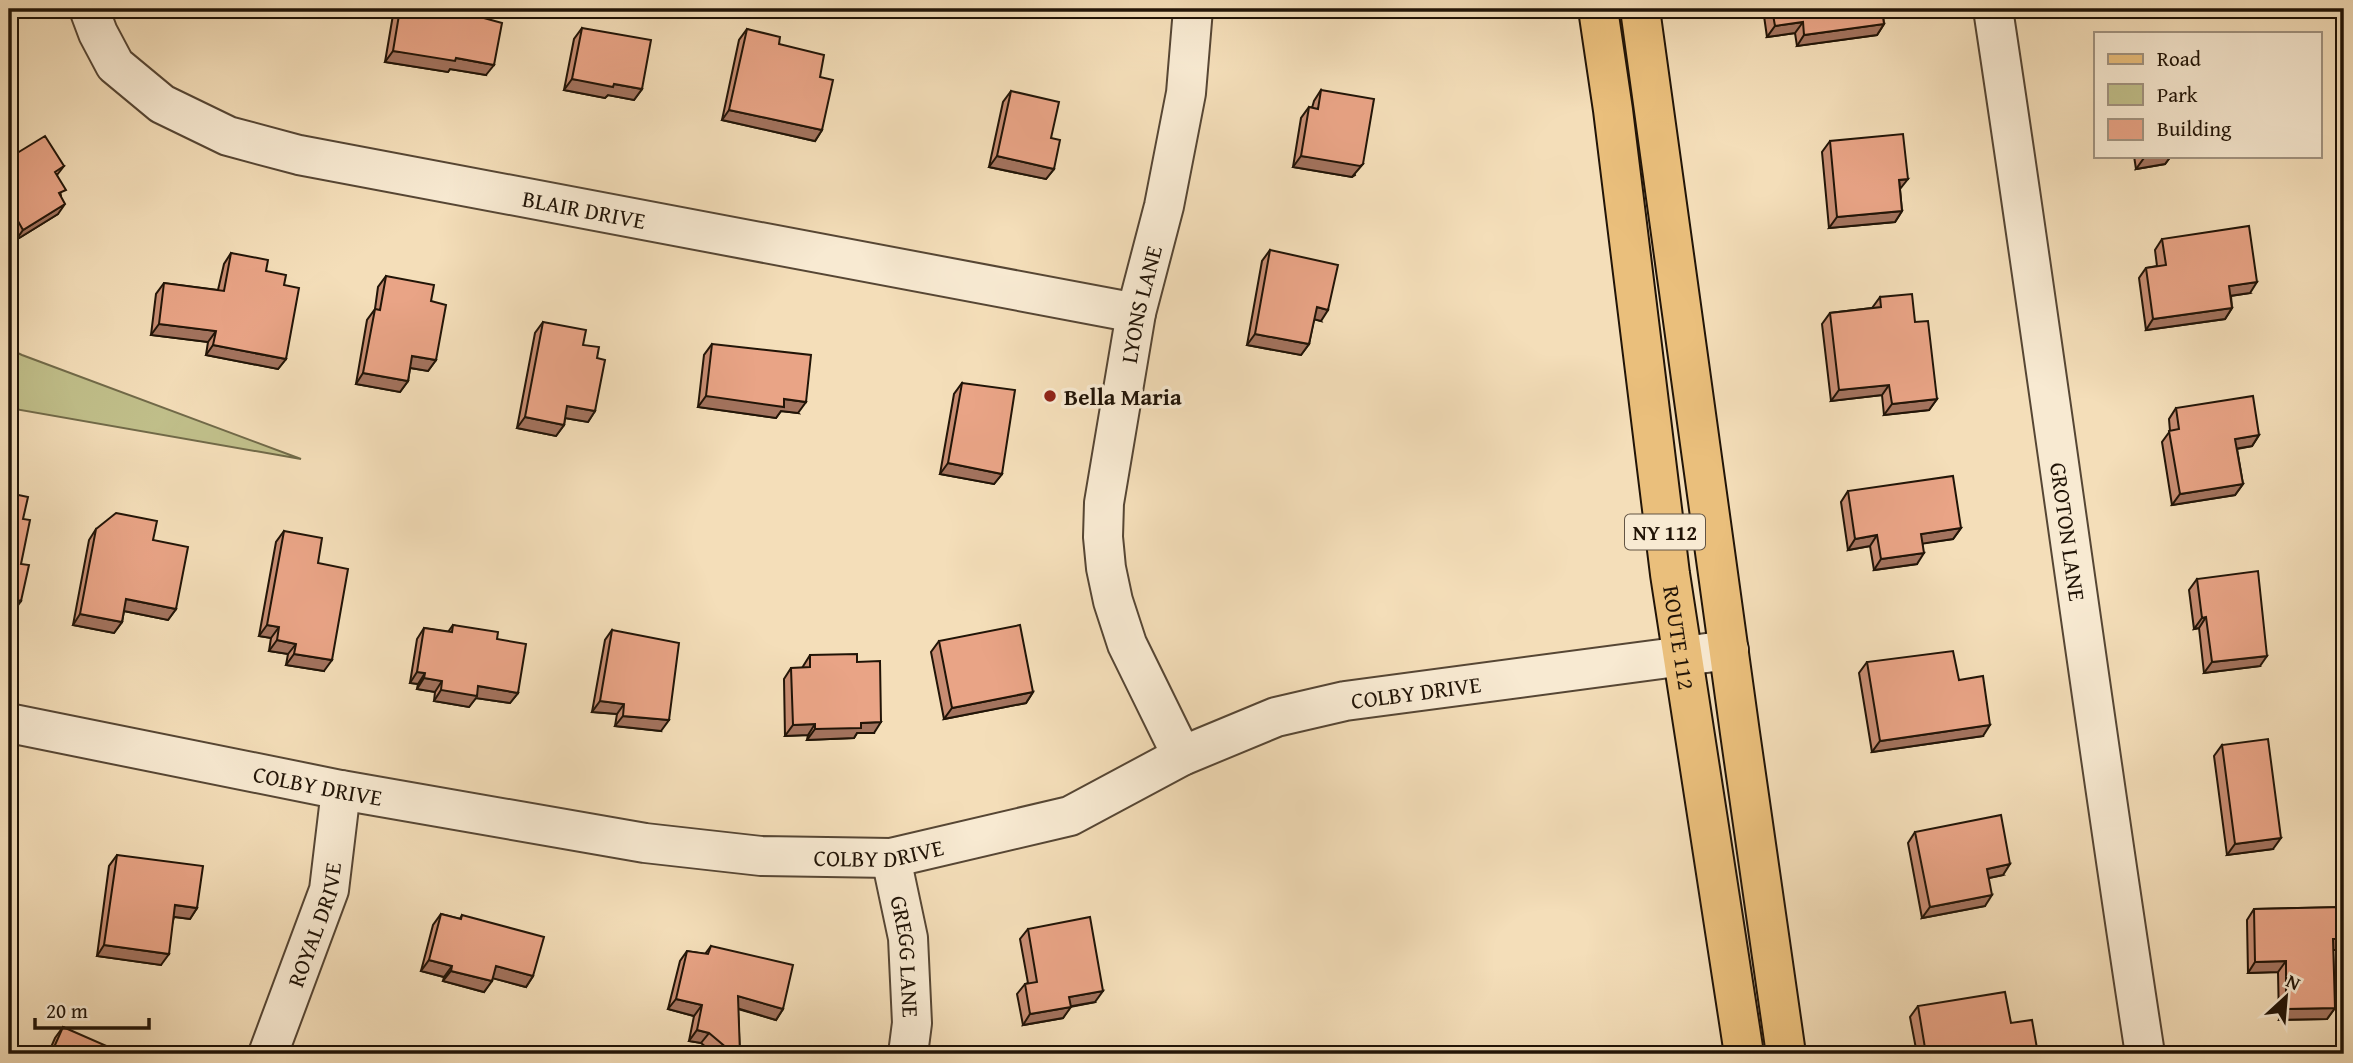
<svg xmlns="http://www.w3.org/2000/svg" width="2353" height="1063" font-family="'Gentium Book Plus',serif">
<style>
.green{fill:#c1c08b;stroke:#716a49;stroke-width:2}
.lines{fill:none;stroke-linecap:round;stroke-linejoin:round}
.minor-casing{stroke:#564634;stroke-width:42}
.major-casing{stroke:#211407;stroke-width:42}
.minor{stroke:#f8ead2;stroke-width:38}
.major{stroke:#eabf7c;stroke-width:38}
.wall{fill:#c88d73;stroke:#211407;stroke-width:2}
.shaded-wall{fill:#a3735e;stroke:#211407;stroke-width:2}
.building{fill:#e9a486;stroke:#211407;stroke-width:2}
.poi-dot{fill:#8f2418;stroke:#f8ead2;stroke-width:2.5}
.labels{text-anchor:middle;dominant-baseline:central;stroke-width:7;stroke-linejoin:round;paint-order:stroke}
.shield{fill:#f8ead2;stroke:#625444;stroke-width:2}
.shield-label{font-size:21px;font-weight:bold;fill:#211407}
.street-label{font-size:23px;fill:#211407;stroke:#f8ead2}
.poi-label{font-size:23px;font-weight:bold;fill:#211407;stroke:#f8ead2;text-anchor:start}
</style>
<rect width="100%" height="100%" fill="#f4deb9"/>
<filter id="stains"><feTurbulence type="fractalNoise" baseFrequency=".00286" numOctaves="4"/><feColorMatrix values="0 0 0 0 .2 0 0 0 0 .09 0 0 0 0 .02 0 0 0 .5 -.17"/></filter>
<radialGradient id="worn" r=".72"><stop offset=".6" stop-color="#630" stop-opacity="0"/><stop offset="1" stop-color="#630" stop-opacity=".3"/></radialGradient>
<path class="green" d="M9,349l13,6 279,104 -292,-51z"/>
<g class="lines">
<defs>
<g id="minor">
<path id="s1" d="M89,9l9,24 17,32 47,39 66,32 71,19 837,158"/>
<path id="s2" d="M1993,9c53,348 98,697 152,1045"/>
<path id="s3" d="M9,723l332,67 304,53 116,13 130,2 179,-42 112,-60 94,-39 69,-16 384,-51"/>
<path id="s4" d="M1182,756l-55,-112 -14,-43 -7,-33 -3,-31 1,-34 32,-190 28,-107 22,-113 7,-84"/>
<path id="s5" d="M891,858l17,80 4,85 -4,31"/>
<path id="s6" d="M268,1054l61,-164 12,-100"/>
</g>
<g id="major">
<path id="s7" d="M1598,9l15,101 57,464 74,480"/>
<path d="M1640,9l100,724 46,321"/>
</g>
</defs>
<use href="#minor" class="minor-casing"/>
<use href="#major" class="major-casing"/>
<use href="#minor" class="minor"/>
<use href="#major" class="major"/>
</g>
<path class="wall" d="M394,9h80l-1,6 13,60 -36,-6 -2,3 -63,-10z
M1763,9h119l2,15 -7,11 -80,11 -2,-13 -28,4z
M582,28l60,61 -8,11 -26,-5 -3,3 -41,-8 10,-51z
M747,29l32,15 41,33 2,53 -7,11 -93,-21 17,-80z
M1321,90l34,85 -3,2 -59,-10 8,-49 8,-11 3,1 2,-7z
M1011,91l40,47 3,31 -8,10 -57,-12 14,-65z
M1830,141l70,48 2,22 -7,11 -66,6 -7,-76z
M2134,156h37l-6,8 -29,5z
M9,158l55,8 -7,9 4,21 -3,18 -42,26 -6,-9z
M2162,239l88,54 -19,3 1,12 -7,11 -79,11 -7,-52 7,-10 11,-2 -2,-16z
M1270,250l51,71 -7,-2 -5,25 -8,11 -54,-10 15,-84z
M231,253l35,18 18,14 2,74 -8,10 -72,-14 2,-13 -57,-7 5,-41 8,-11 54,7 6,-26z
M386,276l45,25 5,59 -8,11 -18,-3 -2,13 -8,11 -44,-8 11,-64 8,-11 3,-22z
M1880,297l57,102 -8,11 -45,5 -2,-20 -51,6 -9,-77 8,-11 42,-5z
M543,322l40,23 14,13 -2,53 -7,11 -23,-4 -1,7 -8,11 -39,-8 18,-95z
M712,344l86,69 -17,-2 -5,7 -78,-11 6,-52z
M962,383l40,91 -8,10 -54,-10 14,-80z
M2176,408l83,27 -7,11 -15,3 6,35 -8,11 -63,10 -10,-63 8,-11 -1,-12z
M1848,491l113,37 -8,11 -30,4 -6,21 -43,6 -4,-24 -22,4 -7,-48z
M96,529l80,80 -8,11 -44,-9 -2,11 -8,11 -41,-8 16,-85z
M284,531l34,32 6,108 -38,-6 2,-11 -19,-3 2,-13 -12,-2 17,-94z
M2197,579l63,87 -56,7 -5,-45 -5,1 -5,-39z
M453,625l44,14 21,54 -8,10 -34,-5 -7,9 -35,-6 1,-9 -18,-3 1,-5 -8,-1 7,-44 7,-11 24,4z
M612,630l49,101 -46,-5 2,-12 -25,-2 13,-72z
M939,641l94,51 -7,11 -82,16 -13,-67z
M810,655l47,7 17,71h-17l-3,5 -47,2 1,-5 -23,1 -1,-57 7,-11h11z
M1867,662l92,18 24,56 -111,16 -13,-79z
M2222,745l51,104 -46,6 -13,-99z
M1915,832l88,43 -14,3 -4,28 -63,12 -14,-75z
M117,855l80,53 -7,11 -16,-2 -13,48 -64,-9 12,-90z
M2344,907v42l-11,1 2,58 -8,11 -48,1 -1,-48 -30,1 -1,-53 7,-11z
M441,914l19,5 2,-4 71,61 -7,11 -33,-9 -9,14 -41,-11 1,-4 -23,-6 12,-46z
M1028,929l67,73 -25,5 -7,11 -40,7 -6,-31 8,-10 3,-1 -8,-44z
M711,946l72,63 -7,11 -38,-11 2,45h-26l-13,-11 -12,-2 5,-25 -26,-7 12,-48 7,-10 18,3z
M1918,1006l93,17 27,31h-121l-7,-37z
M63,1027l54,27h-69l7,-16z"/>
<path class="shaded-wall" d="M217,9h10l-13,5z
M1803,22l-8,11 -28,4 8,-11z
M1884,24l-7,11 -80,11 7,-11z
M393,51l63,7 38,7 -8,10 -36,-6 -2,3 -63,-10z
M572,79l42,5 28,5 -8,11 -26,-5 -3,3 -41,-8z
M729,110l93,20 -7,11 -93,-21z
M997,156l57,13 -8,10 -57,-12z
M1301,156l62,8 -11,13 -59,-10z
M2158,156h13l-6,8 -29,5 8,-11z
M1908,179l-8,10 -1,-9z
M65,204l-7,10 -42,26 7,-10z
M1902,211l-7,11 -66,6 8,-11z
M18,221l-8,10 -1,2v-7z
M2257,282l-7,11 -28,4 7,-11z
M1317,307l11,3 -7,11 -12,-3z
M2232,308l-7,11 -79,11 7,-11z
M159,324l57,7 -8,11 -57,-7z
M1255,334l54,10 -8,11 -54,-10z
M213,345l73,14 -8,10 -72,-14z
M412,356l24,4 -8,11 -23,-4z
M363,373l45,8 -8,11 -44,-8z
M1889,385l-7,10 -51,6 8,-11z
M706,396l78,3 22,3 -8,11 -17,-2 -5,7 -78,-11z
M1937,399l-8,11 -45,5 8,-11z
M567,406l28,5 -7,11 -29,-5z
M525,417l39,8 -8,11 -39,-8z
M2259,435l-7,11 -24,4 7,-11z
M948,463l54,11 -8,10 -54,-10z
M2243,484l-8,11 -63,10 8,-11z
M1961,528l-8,11 -39,6 7,-11z
M1877,535l-7,11 -22,4 7,-11z
M1924,553l-7,11 -43,6 7,-11z
M9,598l12,3 -7,10 -5,-1z
M126,599l50,10 -8,11 -49,-10z
M80,614l42,8 -8,11 -41,-8z
M2206,617l-7,11 -5,1 8,-11z
M267,625l12,2 -8,11 -12,-2z
M277,640l19,4 -8,10 -19,-3z
M294,654l38,6 -8,11 -38,-6z
M2267,656l-7,10 -56,7 8,-11z
M417,672l8,1 -7,11 -8,-1z
M424,678l18,3 -7,11 -18,-3z
M478,686l40,7 -8,10 -34,-5 -7,9 -35,-6 7,-11z
M1033,692l-7,11 -82,16 8,-11z
M600,701l24,3 -7,10 -25,-2z
M623,716l46,4 -8,11 -46,-5z
M881,722l-7,11h-17l-3,5 -47,2 8,-11 46,-6z
M815,724l-7,11 -23,1 8,-11z
M1990,725l-7,11 -111,16 8,-11z
M2281,838l-8,11 -46,6 8,-11z
M2010,864l-7,11 -24,5 8,-11z
M1992,895l-7,11 -63,12 8,-11z
M175,905l22,3 -7,11 -22,-3z
M2333,939h11v11h-19z
M104,945l65,9 -8,11 -64,-9z
M429,960l23,6 -8,11 -23,-6z
M2286,961l-8,11 -30,1 7,-11z
M496,966l37,10 -7,11 -38,-10z
M451,971l41,10 -8,11 -41,-11z
M1103,991l-8,11 -34,6 8,-11z
M738,996l45,13 -7,11 -46,-14z
M676,999l26,6 -8,11 -26,-7z
M1071,1007l-8,11 -40,7 7,-11z
M2335,1008l-8,11 -48,1 7,-11z
M697,1030l12,3 -8,10 -12,-2z"/>
<path class="building" d="M400,9h74l-1,6 29,8 -8,42 -38,-7 -1,3 -62,-10z
M1772,9h110l2,15 -80,11 -1,-13 -28,4z
M582,28l69,12 -9,49 -28,-5 -1,3 -41,-8z
M747,29l33,8 -1,7 45,11 -4,22 13,3 -11,50 -93,-20z
M1321,90l53,9 -11,65 -3,2 -59,-10 8,-49 9,2z
M1011,91l48,11 -8,36 9,2 -6,29 -57,-13z
M1903,134l5,45 -9,1 3,31 -65,6 -7,-76z
M45,136l19,30 -9,6 11,18 -7,3 6,11 -42,26 -5,-9 -9,5v-68z
M2143,156h15l-14,2z
M2249,226l8,56 -28,4 3,22 -79,11 -7,-51 20,-3 -4,-26z
M1270,250l68,15 -10,45 -11,-3 -8,37 -54,-10z
M231,253l37,7 -2,11 20,4 -2,10 15,3 -13,71 -73,-14 3,-14 -57,-7 5,-41 60,8z
M386,276l48,9 -3,16 15,4 -10,55 -24,-4 -4,25 -45,-8 12,-64 5,1z
M1912,294l3,28 13,-1 9,78 -45,5 -3,-19 -50,5 -9,-77 51,-6 -1,-10z
M543,322l43,8 -3,15 16,2 -2,11 8,2 -10,51 -28,-5 -3,19 -39,-8z
M712,344l99,11 -5,47 -22,-3v8l-78,-11z
M962,383l53,7 -13,84 -54,-11z
M2253,396l6,39 -24,4 8,45 -63,10 -11,-63 10,-2 -3,-21z
M1953,476l8,52 -40,6 3,19 -43,6 -4,-24 -22,4 -7,-48z
M9,493l19,4 -5,22 7,1 -9,44 8,1 -8,36 -12,-3z
M116,513l41,8 -4,19 35,7 -12,62 -50,-10 -4,23 -42,-8 16,-85z
M284,531l38,7 -4,25 30,6 -16,91 -38,-6 2,-10 -19,-4 2,-13 -12,-2z
M2258,571l9,85 -55,6 -6,-45 -4,1 -5,-39z
M453,625l45,7 -1,7 29,5 -8,49 -40,-7 -1,10 -36,-6 1,-9 -18,-3 1,-5 -8,-1 7,-44 28,4z
M1020,625l13,67 -81,16 -13,-67z
M612,630l67,13 -10,77 -46,-4 1,-12 -24,-3z
M1953,651l6,29 24,-4 7,49 -110,16 -13,-79z
M857,654v8l23,-1 1,61 -20,1v5l-46,1v-5l-22,1 -2,-57 19,-1v-12z
M2268,739l13,99 -46,6 -13,-99z
M2001,815l9,49 -23,5 5,26 -62,12 -15,-75z
M117,855l86,11 -6,42 -22,-3 -6,49 -65,-9z
M2344,907v32h-11l2,69 -49,1v-48l-31,1 -1,-53z
M441,914l20,5 1,-4 82,22 -11,39 -37,-10 -4,15 -41,-10 1,-5 -23,-6z
M1090,917l13,74 -34,6 2,10 -41,7 -5,-30 12,-2 -9,-53z
M711,946l82,19 -10,44 -45,-13 2,58h-6l-25,-21 -12,-3 5,-25 -26,-6 11,-48 21,3z
M2005,992l6,31 21,-3 6,34h-112l-8,-48z
M63,1027l55,24 -1,3h-66z"/>
<circle class="poi-dot" cx="1050" cy="396" r="7"/>
<g class="labels">
<rect class="shield" x="1625" y="514.5" width="80" height="35" rx="5"/>
<g class="shield-label">
<text x="1665" y="532">NY 112</text>
</g>
<g class="street-label">
<text stroke="none"><textPath href="#s1" startOffset="560">BLAIR DRIVE</textPath></text>
<text stroke="none"><textPath href="#s4" startOffset="471">LYONS LANE</textPath></text>
<text stroke="none"><textPath href="#s2" startOffset="528">GROTON LANE</textPath></text>
<text stroke="none"><textPath href="#s7" startOffset="634">ROUTE 112</textPath></text>
<text stroke="none"><textPath href="#s3" startOffset="1449">COLBY DRIVE</textPath></text>
<text stroke="none"><textPath href="#s3" startOffset="315">COLBY DRIVE</textPath></text>
<text stroke="none"><textPath href="#s3" startOffset="882">COLBY DRIVE</textPath></text>
<text stroke="none"><textPath href="#s6" startOffset="138">ROYAL DRIVE</textPath></text>
<text stroke="none"><textPath href="#s5" startOffset="100">GREGG LANE</textPath></text>
</g>
<g class="poi-label">
<text x="1064" y="396">Bella Maria</text>
</g>
</g>
<rect width="2353" height="1063" fill="none" stroke="#f4deb9" stroke-width="35"/>
<rect x="10" y="10" width="2332" height="1042" fill="none" stroke="#211407" stroke-width="3.5"/>
<rect x="18" y="18" width="2318" height="1028" fill="none" stroke="#211407" stroke-width="2"/>
<rect x="2094" y="32" width="228" height="126" fill="#f8ead2" stroke="#a29481" stroke-width="2"/>
<rect x="2108" y="54" width="35" height="10" fill="#eabf7c" stroke="#a29481" stroke-width="2"/>
<text x="2157" y="66" font-size="21" fill="#211407">Road</text>
<rect x="2108" y="84" width="35" height="21" fill="#c1c08b" stroke="#a29481" stroke-width="2"/>
<text x="2157" y="102" font-size="21" fill="#211407">Park</text>
<rect x="2108" y="119" width="35" height="21" fill="#e9a486" stroke="#a29481" stroke-width="2"/>
<text x="2157" y="136" font-size="21" fill="#211407">Building</text>
<g transform="translate(2286 997) rotate(26)" stroke="#f8ead2" stroke-width="5" paint-order="stroke">
<path d="M0-5L12 26L0 18L-12 26Z" fill="#211407"/>
<text y="-10" font-size="19" font-weight="bold" text-anchor="middle" fill="#211407">N</text>
</g>
<path d="M35 1018v10h114v-10" fill="none" stroke="#211407" stroke-width="3.5"/>
<text x="46" y="1018" font-size="21" fill="#211407" stroke="#f8ead2" stroke-width="5" paint-order="stroke">20 m</text>
<rect width="100%" height="100%" filter="url(#stains)"/>
<rect width="100%" height="100%" fill="url(#worn)"/>
</svg>
